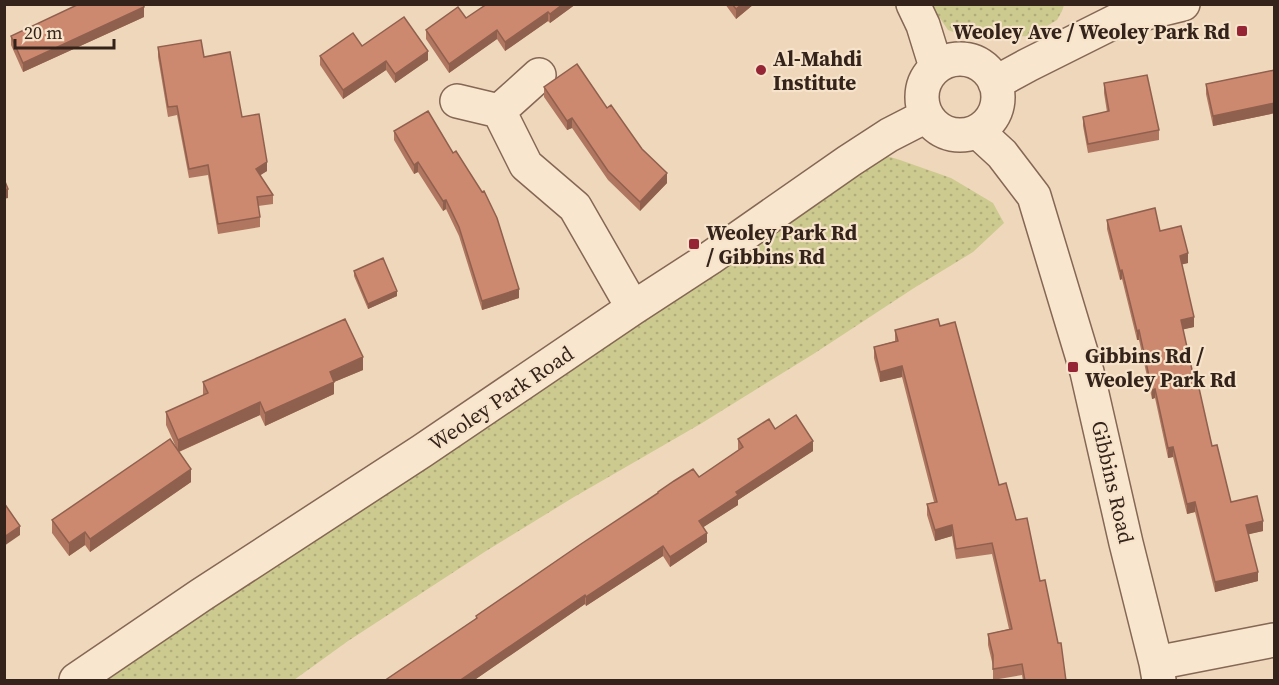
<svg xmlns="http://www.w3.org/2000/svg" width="1279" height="685" font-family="'Source Serif 4',serif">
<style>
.grass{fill:url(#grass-dots)}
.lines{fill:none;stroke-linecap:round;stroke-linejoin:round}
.minor-casing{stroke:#856755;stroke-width:36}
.minor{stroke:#f9e6ce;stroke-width:33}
.wall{fill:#b0765f}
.shaded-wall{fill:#90604e}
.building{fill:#cd896f;stroke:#90604e;stroke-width:1.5}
.poi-dot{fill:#952435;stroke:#f6e3ca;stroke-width:2}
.labels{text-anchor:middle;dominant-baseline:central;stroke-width:4.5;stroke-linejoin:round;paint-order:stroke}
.poi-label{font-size:21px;font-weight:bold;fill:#34231a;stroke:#f6e3ca;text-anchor:start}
.street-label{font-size:21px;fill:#34231a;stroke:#f6e3ca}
</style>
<defs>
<pattern id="grass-dots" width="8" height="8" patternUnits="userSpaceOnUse" patternTransform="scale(1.5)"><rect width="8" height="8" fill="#ccca8f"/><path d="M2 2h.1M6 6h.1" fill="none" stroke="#b0ad7b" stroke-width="1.8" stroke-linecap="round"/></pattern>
</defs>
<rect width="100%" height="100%" fill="#eed7bb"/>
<path class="grass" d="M931,5h133l-2,6 -5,9 -27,16 -62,2 -20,-8z
M880,154l20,6 51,18 42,25 11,20 -31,29 -59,36 -99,65 -113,70 -128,74 -88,54 -138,90 -54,39h-196z"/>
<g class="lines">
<defs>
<path id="minor" d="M913,4l10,21 13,42
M922 97a38 38 0 1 1 76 0a38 38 0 1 1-76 0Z
M995,83l33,-18 90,-45 65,-16
M457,101l42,10 40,-36
M499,111l27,54 49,42 58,101
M977,131l25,23 32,42 53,176 39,171 30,120 3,17
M1156,663l118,-23
M76,680l125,-85 221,-144 211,-143 77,-50 139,-97 40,-26 37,-19"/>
</defs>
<use href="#minor" class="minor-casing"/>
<use href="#minor" class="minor"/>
</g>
<path class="wall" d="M576,4l-26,19 -2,-2 -43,30 -8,-12 -48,34 -23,-34v-9l40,-12z
M725,4h29l-18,15z
M144,17l-121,55 -12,-27v-9z
M362,46l66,14 -33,23 -9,-13 -43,29 -23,-34v-9z
M158,47l46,10 38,60 25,54 -7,4 13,20v9l-15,2 2,11v10l-42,7 -10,-59 -19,3 -12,-63 -9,2 -10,-60z
M1275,70v43l-62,13 -7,-32v-10z
M1104,83l55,47v10l-71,13 -5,-27v-9l24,-5 -3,-19z
M544,87l63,21 35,41 25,34 -27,28 -32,-31 -36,-52 -5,2 -23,-33z
M394,131l125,167 -37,12 -23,-74 -13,-27 -3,2 -25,-39 -4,2 -20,-34z
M1107,220l53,11 28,32 -6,1 12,63 -11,2 13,59 16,58 19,56 32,29 -15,3 10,47 -43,11 -20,-80 -8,2 -14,-57 -5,1 -13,-60 -3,1 -13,-59h-2l-15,-61 -2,1 -13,-51z
M354,271l43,25 -29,13 -14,-33z
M940,326l59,159 17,35 24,61 18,62 8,38h-43l-1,-6 -29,5v-14l-5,-21v-11l21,-5 -17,-75 -36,5 -4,-23 -17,5 -8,-26v-11l7,-2 -32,-125 -22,5 -6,-24v-11l21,-6v-11z
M363,370l-29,12v12l-69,32 -5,-11 -81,37 12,30 -101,70 -5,-7 -16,11 -17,-23v-13l124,-73 -10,-22v-13l37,-17v-13z
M775,429l38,22 -75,49v5l-35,22 4,15 -37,25 -7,-11 -77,50 -1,-2 -112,77h-89l92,-62v-3l182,-122v-2l41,-15 40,-27 -1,-1v-10z"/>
<path class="shaded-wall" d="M563,4h13l-26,19v-9z
M742,4h12l-18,15v-10z
M144,7v10l-121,55v-9z
M548,12v9l-43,30v-9z
M497,30v9l-48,34v-9z
M428,51v9l-33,23v-9z
M386,61v9l-43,29v-9z
M1275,103v10l-62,13v-10z
M572,118v10l-5,2v-9z
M267,162v9l-11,7v-9z
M418,162v10l-4,2v-9z
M667,173v10l-27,28v-9z
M8,189v9l-4,1v-9z
M446,200v9l-3,2v-10z
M1188,253v10l-8,2v-9z
M1122,270v9l-2,1v-9z
M519,289v9l-37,12v-9z
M397,291v5l-29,13v-5z
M1194,317v10l-13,3v-10z
M1139,330v10h-2v-9z
M363,357v13l-29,12v12l-69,32v-13l65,-41z
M902,366v11l-22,5v-10z
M1155,389v9l-3,1v-9z
M260,402v13l-82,37v-12z
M813,441v10l-75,49v5l-39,25v-9l37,-29z
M1173,447v10l-5,1v-10z
M191,469v13l-101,70v-13z
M1195,502v10l-8,2v-10z
M1263,521v10l-17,4v-10z
M952,525v11l-17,5v-11z
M20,526v9l-16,11v-9z
M85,532v13l-16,11v-13z
M707,533v9l-37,25v-10z
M663,546v10l-77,50v-9z
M1258,572v9l-43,11v-10z
M585,595v9l-112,77h-14z"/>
<path class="building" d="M79,4h65v3l-121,56 -12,-27z
M487,4h76l-13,10 -2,-2 -43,30 -8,-12 -48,34 -23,-34 32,-23 8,11z
M732,4h10l-6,5z
M404,17l24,34 -33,23 -9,-13 -43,29 -23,-34 33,-23 9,13z
M201,40l3,17 26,-5 12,65 17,-3 8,48 -11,7 17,26 -16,2 3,20 -42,7 -10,-59 -19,4 -12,-63 -9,1 -10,-60z
M577,64l30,44 4,-3 31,44 25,24 -27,29 -32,-31 -36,-53 -5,3 -23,-34z
M1275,70v33l-62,13 -7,-32z
M1147,75l12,55 -71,14 -5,-27 26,-6 -5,-28z
M428,111l25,42 3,-2 26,41 2,-1 13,27 22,71 -37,12 -23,-74 -13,-27 -3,1 -25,-39 -4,3 -20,-34z
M4,179l4,10 -4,1z
M1155,208l5,23 21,-5 7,27 -8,3 14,61 -13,3 15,68h3l13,58 5,-1 14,57 26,-6 6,25 -17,4 12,47 -43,10 -20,-80 -8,2 -14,-57 -5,1 -13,-59 -3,1 -13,-60 -2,1 -15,-61 -2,1 -13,-51z
M383,258l14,33 -29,13 -14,-33z
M345,319l18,38 -33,15 4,10 -69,31 -5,-11 -82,38 -12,-28 42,-19 -5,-11z
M938,319l2,7 15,-4 44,163 7,-2 10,37 11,-2 13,63 5,-1 13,63h3l5,38h-41l-3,-17 -29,5v-14l-5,-21 24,-5 -20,-86 -36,6 -4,-24 -17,5 -8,-26 10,-2 -35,-136 -22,6 -6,-25 24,-6 -3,-11z
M796,415l17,26 -77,51 2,3 -39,26 8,12 -37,24 -7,-11 -77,51 -1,-2 -126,86h-75l93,-63 -1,-2 105,-72 77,-51v-1l16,-11 19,-12 6,8 44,-30 -5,-8 31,-20 6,10z
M170,439l21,30 -101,70 -5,-7 -16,11 -17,-23z
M4,503l16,23 -16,11z"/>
<g class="poi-dot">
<rect x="1236" y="25" width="12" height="12" rx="3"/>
<circle cx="761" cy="70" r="6"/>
<rect x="688" y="238" width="12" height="12" rx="3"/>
<rect x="1067" y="361" width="12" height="12" rx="3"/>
</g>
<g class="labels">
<g class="poi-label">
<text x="1230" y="31" text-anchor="end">Weoley Ave / Weoley Park Rd</text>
<text x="773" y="58">Al-Mahdi<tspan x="773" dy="24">Institute</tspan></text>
<text x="706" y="232">Weoley Park Rd<tspan x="706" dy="24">/ Gibbins Rd</tspan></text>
<text x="1085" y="355">Gibbins Rd /<tspan x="1085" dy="24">Weoley Park Rd</tspan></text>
</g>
<g class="street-label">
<text transform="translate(501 398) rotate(-34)">Weoley Park Road</text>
<text transform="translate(1113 482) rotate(77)">Gibbins Road</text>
</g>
</g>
<rect width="1279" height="685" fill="none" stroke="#34231a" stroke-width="12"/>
<path d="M15 39v9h99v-9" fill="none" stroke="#34231a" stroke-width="3"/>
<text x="24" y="39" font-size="18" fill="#34231a" stroke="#f6e3ca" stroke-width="4.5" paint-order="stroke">20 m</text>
</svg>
